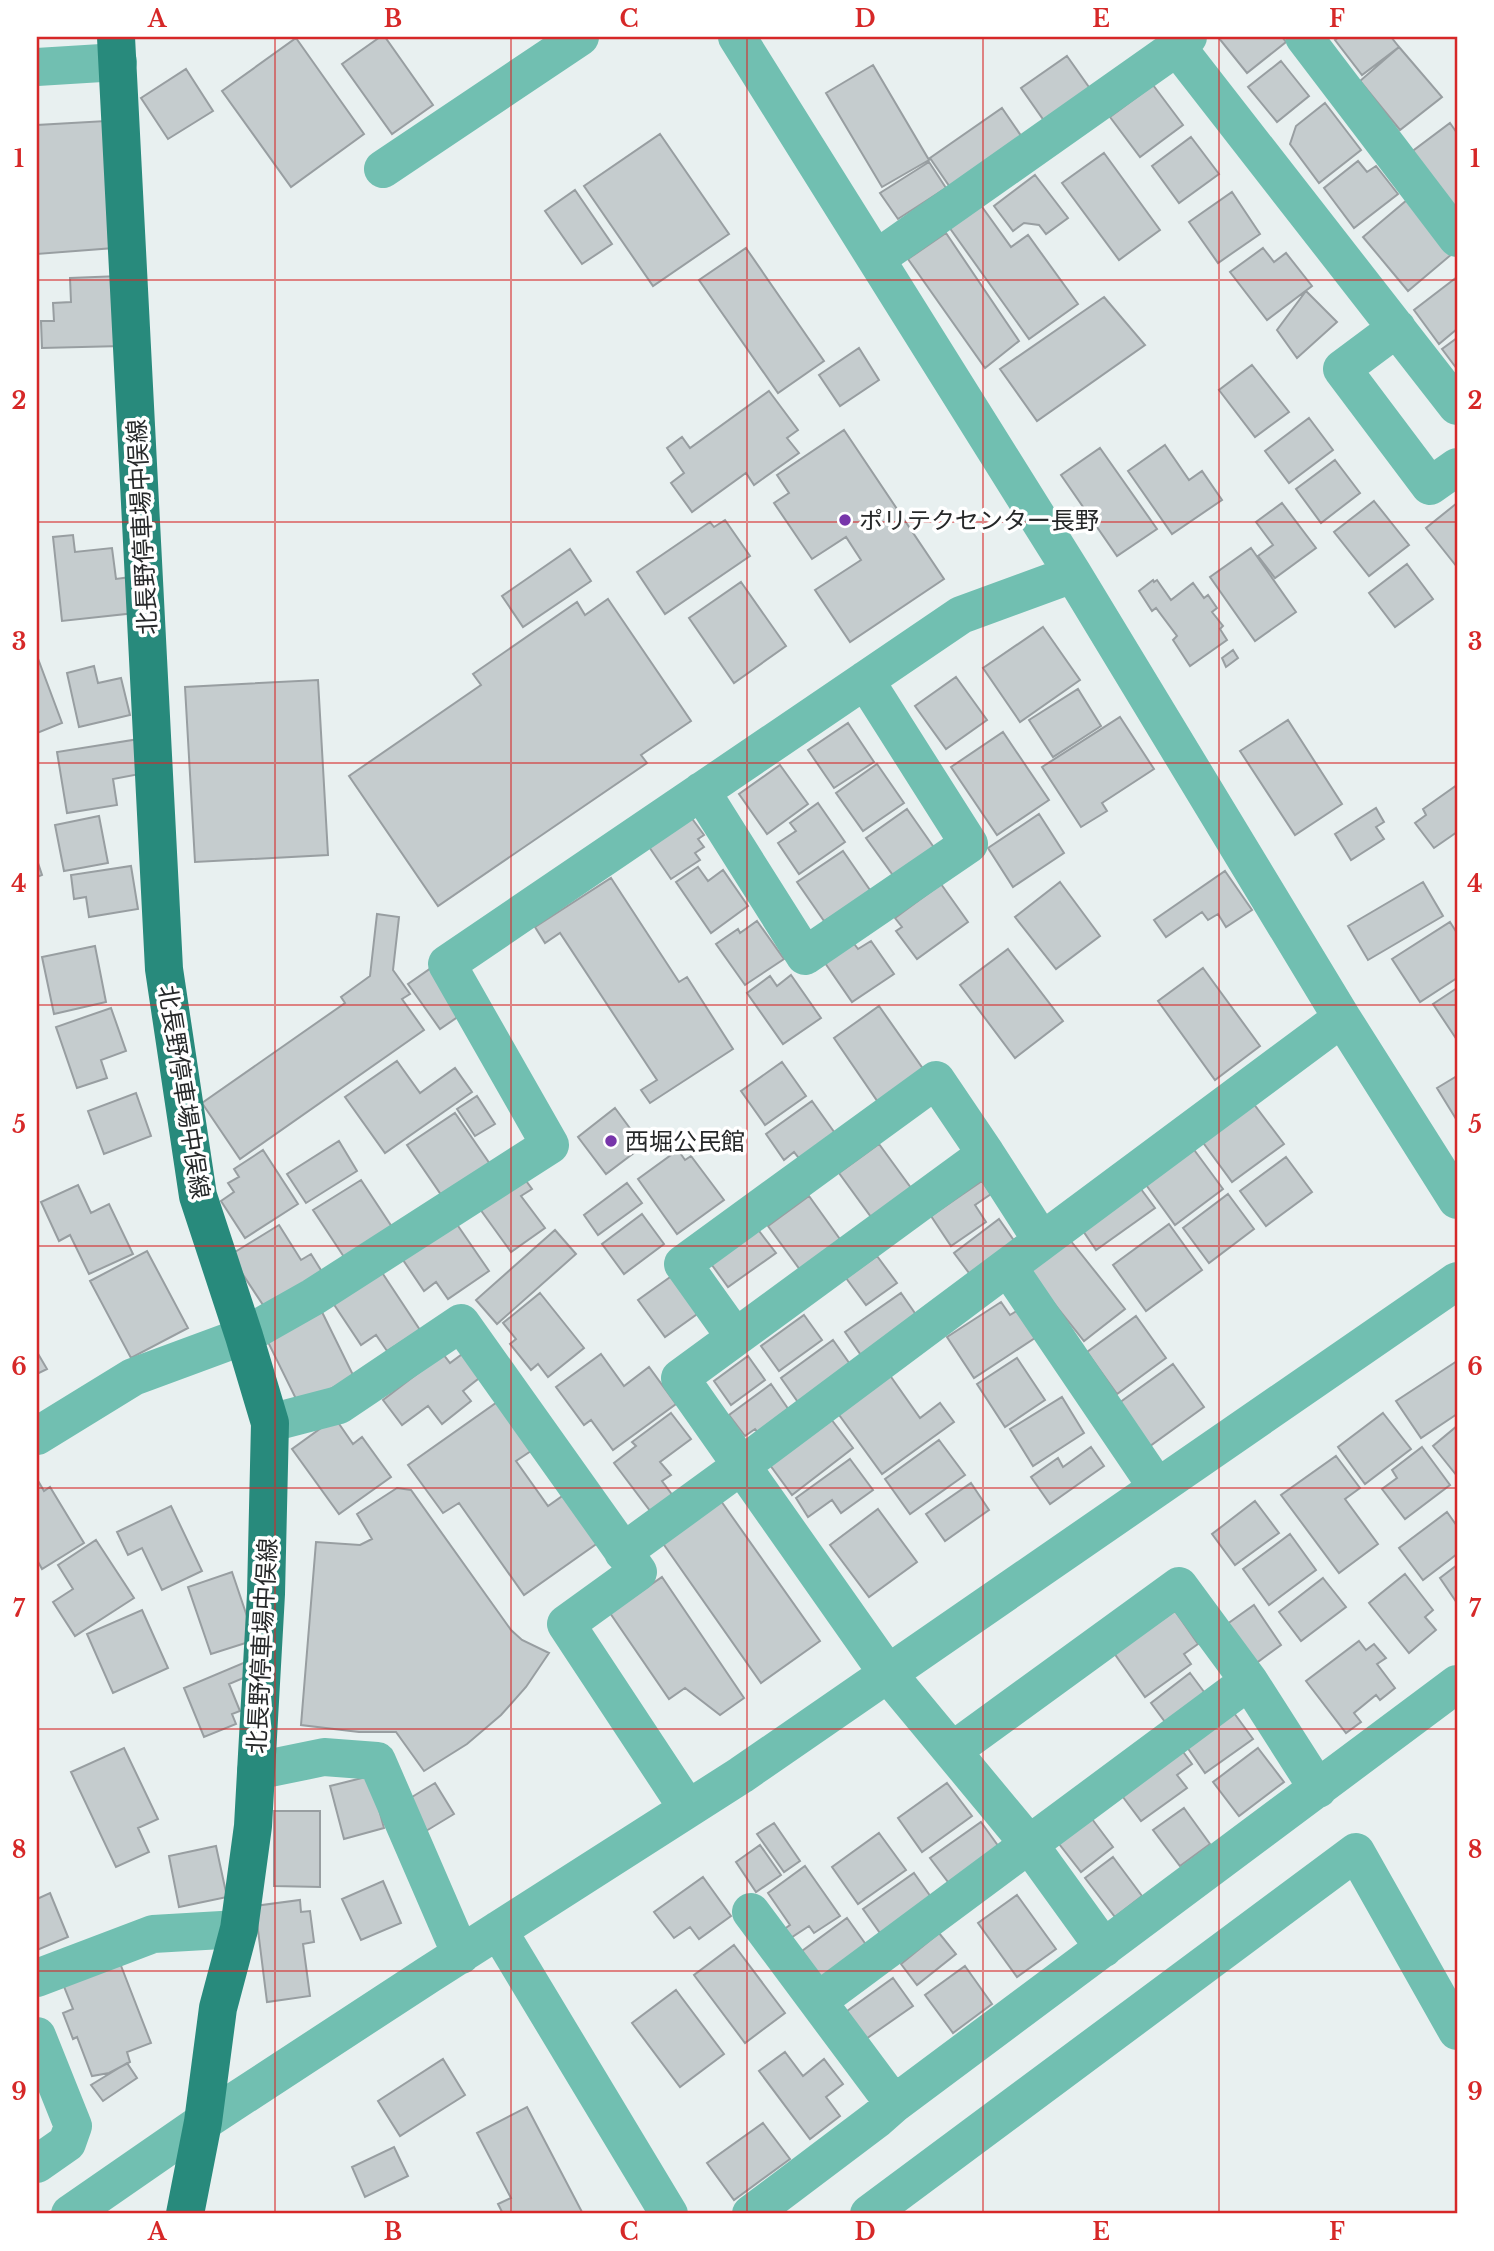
<svg xmlns="http://www.w3.org/2000/svg" width="1494" height="2251" font-family="'Libre Baskerville','Noto Sans JP',serif">
<style>
.building{fill:#c5ccce;stroke:#989ea1;stroke-width:2}
.lines{fill:none;stroke-linecap:round;stroke-linejoin:round}
.minor{stroke:#71bfb1;stroke-width:38}
.major{stroke:#288a7c;stroke-width:38}
.grid{fill:none;stroke:#d62828;stroke-width:2;stroke-opacity:0.55}
.poi-dot{fill:#7735aa;stroke:#fff;stroke-width:2.5}
.labels{text-anchor:middle;dominant-baseline:central;stroke-width:7;stroke-linejoin:round;paint-order:stroke}
.poi-label{font-size:24px;fill:#262829;stroke:#fff;text-anchor:start}
.street-label{font-size:24px;fill:#262829;stroke:#fff}
.neatline{fill:none;stroke:#d62828;stroke-width:2.5}
.grid-label{font-size:23px;text-anchor:middle;font-weight:bold;fill:#d62828}
</style>
<rect width="100%" height="100%" fill="#e8f0f0"/>
<path class="building" d="M380,37h5l48,68 -41,29 -50,-70z
M1218,37h64l4,5 -39,31z
M1339,37h52l8,10 -37,28 -27,-35z
M296,38l68,96 -73,53 -69,-96z
M1399,47l43,50 -42,33 -40,-49z
M1067,56l24,34 -46,32 -24,-34z
M1281,61l28,35 -32,26 -29,-35z
M873,65l56,95 -47,27 -56,-94z
M186,69l27,42 -45,28 -27,-41z
M1153,85l30,40 -43,32 -30,-40z
M1325,103l36,47 -42,33 -29,-39 6,-18z
M1002,108l22,32 -72,50 -22,-32z
M106,121l8,127 -77,6v-129z
M1450,123l7,10v77l-47,-57z
M660,134l69,100 -76,52 -69,-100z
M1191,137l28,37 -40,29 -27,-37z
M1104,153l56,77 -41,30 -57,-77z
M1358,161l9,11 9,-6 22,28 -44,34 -30,-40z
M929,162l17,26 -48,31 -18,-26z
M1035,175l33,43 -22,16 -7,-9 -15,-2 -11,8 -19,-25z
M575,190l37,54 -30,20 -37,-53z
M1232,192l28,42 -42,29 -29,-41z
M1407,200l45,54 -44,37 -45,-54z
M980,204l31,43 17,-12 50,69 -49,35 -80,-112z
M946,233l73,108 -34,27 -77,-109z
M746,248l78,113 -46,32 -79,-113z
M1263,248l11,14 12,-9 26,33 -45,34 -37,-48z
M120,276l2,70 -80,2 -1,-27h13l-1,-18 18,-1 -1,-24z
M1457,277v52l-18,15 -25,-34z
M1306,291l31,31 -40,36 -20,-28z
M1104,297l41,48 -108,76 -37,-52z
M1457,338v31l-15,-20z
M859,348l20,32 -39,26 -21,-31z
M1252,365l37,47 -34,25 -36,-47z
M769,391l29,39 -11,8 12,15 -45,32 -8,-12 -54,39 -21,-29 13,-10 -17,-25 15,-11 8,11z
M1309,418l24,32 -44,33 -24,-32z
M844,430l100,149 -94,63 -35,-52 46,-30 -15,-23 -34,22 -38,-56 15,-10 -12,-18z
M1165,445l24,35 13,-9 20,29 -50,34 -44,-63z
M1100,448l57,81 -40,27 -56,-81z
M1335,460l25,33 -39,30 -25,-34z
M1374,501l35,44 -40,31 -35,-44z
M1282,503l34,45 -41,30 -17,-22 15,-11 -17,-23z
M1457,503v64l-31,-39z
M725,520l25,36 -85,58 -28,-42 73,-50 4,5z
M73,535l2,17 37,-4 4,31 15,-2 4,36 -73,8 -9,-84z
M1251,548l45,64 -41,29 -45,-64z
M570,549l21,32 -68,46 -21,-31z
M1407,564l26,35 -38,28 -26,-34z
M1153,580l1,2 3,-2 14,20 22,-17 11,15 4,-3 9,13 -5,4 11,14 -3,3 7,11 -37,26 -17,-26 4,-4 -21,-28 -4,3 -13,-20z
M741,582l45,64 -52,37 -45,-65z
M608,599l83,122 -50,34 6,8 -209,143 -89,-130 132,-91 -8,-11 104,-72 8,13z
M1043,627l37,53 -60,42 -37,-54z
M1233,650l5,8 -12,9 -4,-9z
M37,656l25,67 -25,10z
M94,666l4,17 23,-5 9,37 -51,12 -12,-54z
M956,677l31,43 -41,29 -31,-43z
M318,680l10,175 -133,7 -10,-175z
M1078,689l23,37 -48,31 -24,-37z
M1120,717l34,52 -52,34 5,8 -26,16 -39,-60z
M1288,720l54,84 -47,31 -55,-84z
M848,723l26,39 -40,26 -26,-38z
M1003,732l46,68 -52,35 -46,-68z
M139,739l6,34 -32,6 4,26 -50,8 -10,-61z
M877,764l27,39 -41,28 -27,-38z
M780,765l28,39 -41,30 -28,-40z
M1457,785v47l-23,16 -19,-25 11,-8 -3,-6z
M818,803l27,39 -46,32 -21,-31 18,-12 -6,-8z
M1376,808l8,14 -8,5 8,12 -33,21 -16,-26z
M685,809l19,26 -6,4 6,8 -9,6 5,7 -29,19 -28,-41z
M907,809l28,40 -40,29 -29,-40z
M1039,814l25,39 -51,34 -25,-39z
M99,816l9,47 -44,8 -9,-46z
M843,851l29,42 -48,28 -27,-39z
M37,860l5,15 -5,2z
M131,866l7,43 -49,8 -3,-20 -12,2 -3,-24z
M698,867l10,14 15,-11 25,36 -37,27 -35,-51z
M1225,871l27,39 -26,17 -8,-13 -10,6 -6,-8 -36,25 -12,-17z
M611,878l68,104 8,-5 46,72 -83,54 -9,-13 16,-10 -97,-147 -15,10 -10,-16z
M1060,882l40,54 -44,33 -41,-52z
M1423,882l20,34 -75,44 -20,-34z
M941,884l27,38 -51,37 -21,-28 6,-4 -7,-9z
M377,914l22,3 -6,53 17,24 -8,5 22,31 -184,129 -38,-56 143,-100 -4,-6 29,-21z
M757,921l27,38 -39,26 -29,-41 22,-15 2,4z
M1450,922l7,11v45l-37,24 -28,-43z
M852,941l6,8 13,-8 23,33 -42,28 -29,-42z
M95,946l11,56 -52,12 -12,-57z
M1008,949l55,72 -48,37 -55,-73z
M434,966l31,46 -25,17 -32,-45z
M1203,968l57,78 -45,34 -57,-79z
M791,975l30,43 -38,26 -36,-51 23,-17 7,10z
M1457,988v52l-24,-36z
M879,1006l47,67 -46,32 -46,-67z
M111,1008l15,43 -25,9 6,18 -30,10 -21,-61z
M397,1061l23,32 35,-25 17,24 -87,61 -40,-56z
M782,1062l24,34 -41,29 -24,-34z
M1457,1076v42l-1,1 -19,-31z
M136,1093l15,43 -47,18 -16,-43z
M1247,1095l37,49 -52,38 -36,-49z
M477,1096l18,28 -20,12 -18,-27z
M812,1101l25,35 -36,25 -7,-9 -10,8 -18,-26z
M615,1108l28,38 -37,28 -28,-37z
M455,1113l37,54 -48,32 -37,-54z
M339,1141l18,30 -51,32 -19,-29z
M879,1144l35,48 -40,29 -35,-48z
M1192,1147l31,42 -48,36 -31,-43z
M263,1150l35,54 -53,34 -24,-37 13,-9 -6,-9 11,-6 -5,-8z
M678,1150l7,10 6,-4 33,44 -47,34 -39,-55z
M1286,1157l26,35 -46,34 -26,-35z
M524,1178l8,11 -11,7 24,32 -34,24 -31,-43z
M361,1180l31,47 -48,30 -31,-47z
M982,1181l9,13 -16,11 11,17 -35,24 -20,-30z
M1135,1181l20,27 -59,42 -19,-28z
M627,1183l15,20 -44,32 -14,-20z
M78,1185l13,28 18,-9 24,50 -44,20 -19,-39 -11,6 -18,-39z
M1228,1194l26,35 -45,34 -26,-35z
M809,1196l38,53 -41,29 -38,-52z
M642,1214l22,30 -40,30 -22,-30z
M999,1219l21,30 -45,32 -21,-28z
M456,1223l33,48 -41,28 -12,-17 -12,9 -25,-37z
M1169,1224l33,46 -56,41 -33,-46z
M279,1225l22,35 10,-6 13,21 -57,36 -37,-56z
M756,1227l20,26 -48,34 -19,-26z
M555,1230l21,24 -79,70 -21,-24z
M1070,1240l55,69 -41,32 -55,-69z
M147,1251l41,77 -57,30 -41,-77z
M877,1256l20,27 -31,22 -20,-27z
M680,1270l27,37 -42,30 -27,-37z
M381,1271l39,59 -33,21 -11,-16 -15,10 -28,-42z
M540,1293l44,55 -36,29 -10,-13 -7,6 -21,-26 6,-5 -13,-16z
M901,1293l18,26 -56,39 -18,-26z
M1001,1302l9,13 10,-6 18,27 -64,42 -27,-41z
M322,1312l32,65 -55,28 -32,-65z
M804,1315l18,25 -43,31 -18,-25z
M1136,1316l30,42 -49,36 -30,-42z
M833,1340l19,27 -52,38 -19,-27z
M37,1352l10,17 -10,5z
M465,1352l18,23 -20,16 8,10 -29,23 -14,-18 -26,19 -19,-25 60,-46 7,9z
M601,1354l23,32 25,-19 27,37 -63,46 -22,-30 -7,5 -28,-38z
M748,1356l17,24 -34,25 -17,-24z
M1017,1358l28,42 -40,27 -28,-43z
M1457,1361v53l-36,24 -25,-37z
M1173,1364l31,43 -54,39 -31,-43z
M889,1374l31,44 20,-15 14,19 -72,52 -45,-62z
M771,1384l20,29 -31,22 -5,-6 -10,7 -16,-21z
M1062,1397l22,36 -51,33 -23,-37z
M503,1398l34,49 -21,14 32,45 20,-14 34,48 -78,55 -65,-92 -16,10 -35,-48z
M671,1413l20,26 -31,23 11,13 -9,6 14,19 -22,16 -40,-53 22,-17 -4,-4z
M1383,1413l28,36 -46,35 -27,-37z
M828,1415l25,33 -61,47 -25,-34z
M335,1418l18,26 9,-7 29,40 -52,37 -47,-65z
M1457,1426v50l-24,-30z
M939,1440l26,35 -55,39 -25,-35z
M1091,1447l13,19 -54,38 -19,-27 27,-19 5,9z
M1422,1447l28,38 -45,34 -23,-30 15,-11 -5,-8z
M1336,1456l24,32 -15,11 33,45 -39,29 -58,-78z
M850,1459l23,31 -32,23 -9,-13 -24,17 -12,-19z
M37,1479l7,12 6,-4 34,56 -42,26 -5,-9z
M971,1483l18,27 -44,31 -19,-27z
M397,1488l14,2 100,140 11,10 27,13 -23,34 -25,28 -34,29 -43,27 -28,-39h-37l-58,-7 15,-183 44,3 12,-6 -15,-25z
M721,1501l99,140 -59,42 -99,-141z
M1255,1501l24,32 -44,32 -23,-31z
M171,1506l31,65 -40,19 -20,-42 -14,7 -11,-23z
M878,1509l39,53 -48,35 -39,-52z
M1447,1512l10,14v28l-34,26 -24,-32z
M1290,1534l26,36 -47,35 -26,-36z
M96,1540l38,58 -59,38 -22,-34 20,-13 -15,-24z
M1457,1565v38l-17,-25z
M232,1572l23,68 -44,14 -23,-67z
M1405,1574l28,36 -8,7 11,13 -27,23 -40,-50z
M662,1577l82,121 -24,17 -35,-27 -16,11 -59,-86z
M1323,1578l23,29 -45,34 -22,-29z
M1254,1605l27,40 -30,22 -28,-40z
M142,1610l26,58 -55,25 -26,-59z
M1175,1611l23,33 -14,10 7,10 -46,33 -31,-44z
M1359,1641l7,9 8,-6 12,14 -9,6 18,24 -15,12 -4,-5 -22,18 7,9 -15,11 -40,-52z
M248,1661l5,13 -24,10 11,27 -8,3 4,10 -32,13 -20,-49z
M1190,1673l20,27 -39,30 -20,-27z
M1234,1713l19,26 -48,34 -18,-26z
M124,1748l34,71 -20,9 11,24 -33,15 -45,-95z
M1258,1748l26,34 -45,34 -26,-34z
M1181,1749l11,15 -15,11 10,13 -46,33 -21,-28z
M370,1776l14,52 -40,11 -14,-53z
M435,1783l19,31 -28,17 -19,-31z
M947,1783l25,33 -50,36 -24,-34z
M1184,1808l26,36 -30,22 -27,-36z
M274,1811h46v76l-46,-1z
M1089,1815l24,32 -32,25 -25,-32z
M981,1822l23,32 -50,36 -24,-32z
M774,1823l26,38 -16,11 -27,-38z
M879,1833l27,37 -48,34 -26,-37z
M760,1845l21,30 -25,17 -20,-30z
M216,1846l11,51 -48,10 -10,-51z
M1113,1857l29,39 -27,21 -30,-39z
M805,1866l35,50 -26,17 -5,-7 -23,15 -6,-9 10,-7 -22,-32z
M914,1873l24,34 -51,36 -24,-34z
M703,1877l28,39 -32,23 -9,-12 -16,11 -20,-26z
M383,1881l18,42 -40,17 -19,-41z
M50,1893l18,44 -31,13v-51z
M1017,1895l39,54 -39,28 -39,-54z
M300,1900l1,12 9,-1 4,31 -11,2 7,52 -43,6 -12,-96z
M847,1918l25,35 -45,33 -25,-35z
M939,1933l17,21 -39,31 -16,-21z
M734,1945l51,68 -40,30 -51,-68z
M118,1958l33,85 -24,9 3,10 -21,11 -17,3 -15,-39 -4,2 -10,-26 10,-4 -12,-30z
M965,1966l27,38 -39,29 -28,-38z
M893,1978l20,28 -50,35 -20,-27z
M676,1990l48,64 -44,33 -48,-64z
M785,2052l18,24 21,-17 19,25 -17,13 14,19 -30,23 -51,-68z
M443,2059l22,36 -65,41 -22,-35z
M127,2063l10,15 -34,23 -12,-16z
M527,2107l56,107h-80l-5,-10 13,-6 -34,-65z
M763,2123l27,36 -56,41 -27,-37z
M394,2147l14,29 -43,21 -13,-30z"/>
<g class="lines">
<path class="minor" d="M737,37l336,537 269,444 115,182
M1304,37l153,201
M1177,47l280,359
M37,67l81,-5
M383,169l197,-132
M876,259l301,-212 11,-10
M1397,328l-55,41 88,117 27,-19
M701,791l104,165 164,-112 -104,-164
M1008,1267l149,220
M735,1337l-52,-73 253,-184 50,74
M270,1423l69,-18 122,-82 177,249 -72,52 122,185
M37,1436l96,-59 111,-41 69,-39 237,-152 -103,-181 514,-349 112,-41
M623,1552l118,-86 301,-225
M952,1751l227,-165 70,95
M256,1771l68,-14 53,4 84,194
M751,1912l143,192
M498,1930l171,284
M1104,1948l-75,-104 -141,-170 -208,-296 306,-224 56,87 300,-223
M37,1978l116,-44 86,-5
M818,2001l431,-320 69,108
M37,2036l36,90 -6,17 -30,21
M70,2214l133,-92 225,-147 313,-200 716,-494
M751,2214l126,-95 17,-15 563,-420
M869,2214l487,-362 101,179"/>
<path class="major" d="M116,37l48,932 34,227 46,140 26,87 -4,171 -13,232 -14,103 -21,79 -15,114 -18,92"/>
</g>
<path class="grid" d="M275,37v2177M511,37v2177M747,37v2177M983,37v2177M1219,37v2177M37,280h1420M37,522h1420M37,763h1420M37,1005h1420M37,1246h1420M37,1488h1420M37,1729h1420M37,1971h1420"/>
<g class="poi-dot">
<circle cx="845" cy="520" r="7"/>
<circle cx="611" cy="1141" r="7"/>
</g>
<g class="labels">
<g class="poi-label">
<text x="859" y="520">ポリテクセンター長野</text>
<text x="625" y="1141">西堀公民館</text>
</g>
<g class="street-label">
<text transform="translate(142 527) rotate(-93)">北長野停車場中俣線</text>
<text transform="translate(184 1092) rotate(81)">北長野停車場中俣線</text>
<text transform="translate(262 1646) rotate(-87)">北長野停車場中俣線</text>
</g>
</g>
<rect width="1494" height="2251" fill="none" stroke="#ffffff" stroke-width="77"/>
<rect x="38" y="38" width="1418" height="2174" class="neatline"/>
<g class="grid-label">
<text x="157" y="27">A</text>
<text x="393" y="27">B</text>
<text x="629" y="27">C</text>
<text x="865" y="27">D</text>
<text x="1101" y="27">E</text>
<text x="1337" y="27">F</text>
<text x="19" y="167">1</text>
<text x="1475" y="167">1</text>
<text x="19" y="409">2</text>
<text x="1475" y="409">2</text>
<text x="19" y="650">3</text>
<text x="1475" y="650">3</text>
<text x="19" y="892">4</text>
<text x="1475" y="892">4</text>
<text x="19" y="1133">5</text>
<text x="1475" y="1133">5</text>
<text x="19" y="1375">6</text>
<text x="1475" y="1375">6</text>
<text x="19" y="1617">7</text>
<text x="1475" y="1617">7</text>
<text x="19" y="1858">8</text>
<text x="1475" y="1858">8</text>
<text x="19" y="2100">9</text>
<text x="1475" y="2100">9</text>
<text x="157" y="2240">A</text>
<text x="393" y="2240">B</text>
<text x="629" y="2240">C</text>
<text x="865" y="2240">D</text>
<text x="1101" y="2240">E</text>
<text x="1337" y="2240">F</text>
</g>
</svg>
